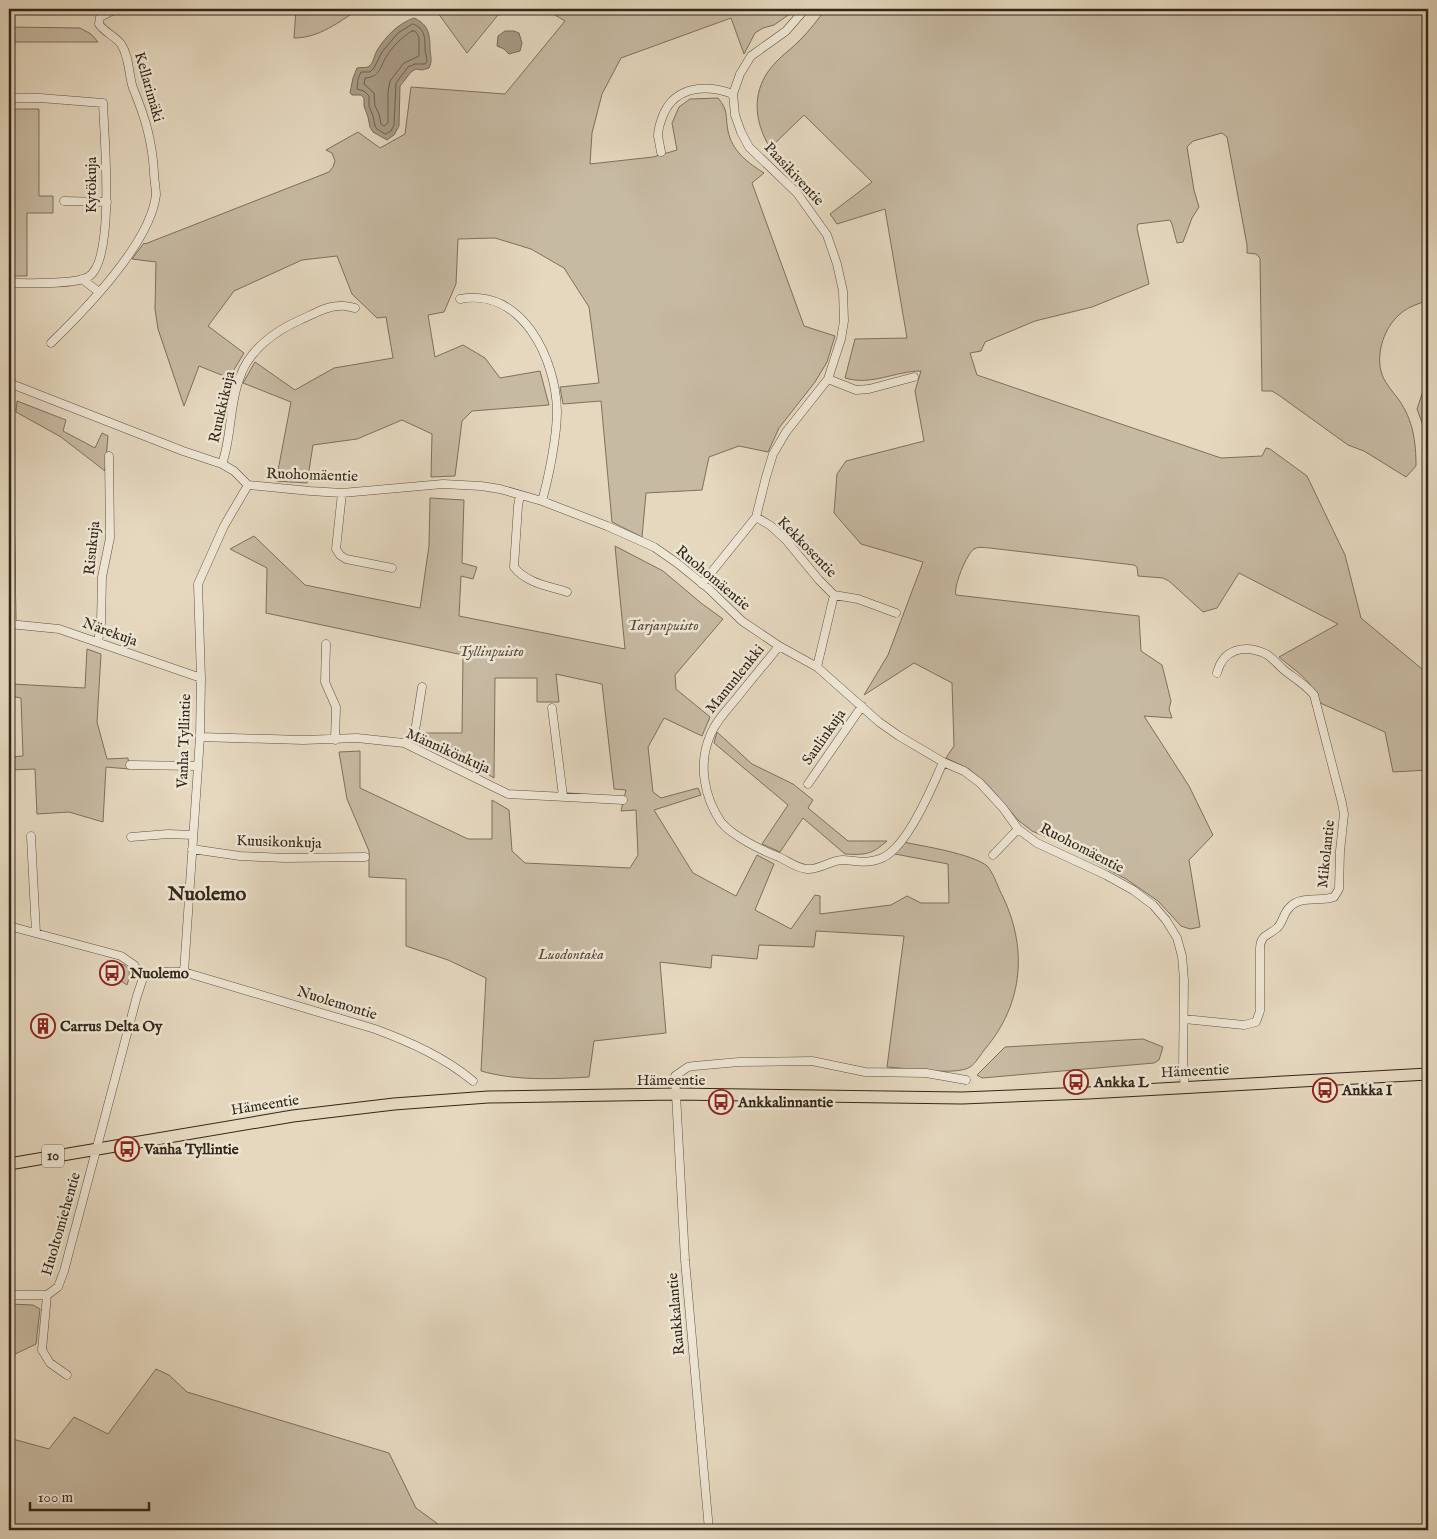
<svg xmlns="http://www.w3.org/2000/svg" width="1437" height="1539" font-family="'IM FELL English',serif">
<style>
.green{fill:#c7baa3;stroke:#7d705e}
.water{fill:#a89b86;stroke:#796c5a}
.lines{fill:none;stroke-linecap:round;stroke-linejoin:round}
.shore{stroke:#6e604f;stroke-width:1}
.minor-casing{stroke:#605242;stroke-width:9}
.highway-casing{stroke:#332618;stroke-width:13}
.minor{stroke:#eee6d5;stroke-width:8}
.highway{stroke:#e5d8bf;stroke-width:11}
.labels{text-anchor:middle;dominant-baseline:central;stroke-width:5;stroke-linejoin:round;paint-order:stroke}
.shield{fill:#eee6d5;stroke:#6b6051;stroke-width:1}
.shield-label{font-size:14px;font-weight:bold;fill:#332618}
.street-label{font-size:15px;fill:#332618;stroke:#eee6d5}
.park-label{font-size:15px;font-style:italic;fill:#584b3b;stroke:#eee6d5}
.poi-label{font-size:15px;font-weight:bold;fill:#332618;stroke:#eee6d5;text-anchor:start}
.district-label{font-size:20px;font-weight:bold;fill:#332618;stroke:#eee6d5}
</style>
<rect width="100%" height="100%" fill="#e5d8bf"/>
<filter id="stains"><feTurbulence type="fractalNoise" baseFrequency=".004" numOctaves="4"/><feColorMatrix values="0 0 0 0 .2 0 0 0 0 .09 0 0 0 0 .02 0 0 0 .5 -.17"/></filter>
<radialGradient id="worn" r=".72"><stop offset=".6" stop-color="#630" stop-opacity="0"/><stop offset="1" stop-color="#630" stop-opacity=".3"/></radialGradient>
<path class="green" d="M296,9h63c-20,13 -40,29 -65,29z
M435,9h84l-21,6 -31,38z
M545,9h252l-23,16 -11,3 -8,5 -11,21 -13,-36 -110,40 -19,36 -10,39 -2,31 63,-7 24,-7 -5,-27 7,-16 11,-8 28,-1c11,13 7,18 10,33 4,20 20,32 36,42l-12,10 52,143 31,10 -8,26 -12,20 -36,46 -11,24 -29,-6 -30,11 -7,33 -56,3 -4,44 -30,-15 -11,-121 -38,3 -3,-17 39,-4 -10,-76 -25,-39 -33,-19 -36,-11 -37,1 -2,45 -12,28 -16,3 7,42 28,-12 22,13 15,20 40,-7 9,34 -77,6 -10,10 -7,55 -24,1 1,-43 -30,-14 -45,19 -44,6 -6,38 -31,-2 15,-79 -48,-19 12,-21 40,28 39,-22 59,-10 -7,-41 -9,1 -25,-24 -15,-38 -35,4 -68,31 -26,35 36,27 -15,25 -30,-12 -15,40 -26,-77 -3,-20 1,-47 -24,-3 12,-16 1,1 184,-72 4,-5 2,-6 -3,-8 -6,-3 32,-18 22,16 25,-14 6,-47 94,7 60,-73z
M826,9h602v269l-5,24c-8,3 -17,6 -24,13 -14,12 -23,37 -18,56 2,10 12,21 18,29 14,20 17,42 17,66l-10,11 -42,-26 -16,-6 -68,-49 -8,-5h-10l-2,-133 -4,-4 -9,-1v-8l-20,-108 -5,-4 -29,8 -6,6 7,43 5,17 -7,11 -9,24 -6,1 -5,-19 -2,-4 -32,4 -1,4 12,56 -57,23 -57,14 -50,21 -4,9 -11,2 7,22 244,83 41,-2 4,-8 4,1 37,27 38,79 16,63 67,56v96l-35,2 -8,-40 -67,-30c-3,-20 -24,-32 -39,-45l59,-33 -99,-51 -22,35 -14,4 -34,-31 -6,-3 -25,-2 -1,-9 -3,-2 -144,-17c-5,0 -11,-2 -16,1 -7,4 -21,38 -18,46l183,21 2,35 21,14 9,36 -2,8 3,9 -28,-2 45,70 24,49 -24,25 11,67 -10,2 -9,-3 -23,-25 -32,-22 -66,-36 -28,-12 -13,-10 -34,-39 -16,-13 -23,-11 8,-12 -2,-63 -38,-20 -50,32 24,-40 35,-93 -62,-18 -27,-31 3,-39 9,-13 78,-20 -9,-50 6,-20c-26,0 -49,15 -76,7l10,-39 52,-1 -22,-129 -48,15 -7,-10 42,-32 -68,-67 -34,33c-17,-29 -19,-59 5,-85 8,-9 18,-15 26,-24 9,-9 17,-20 25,-30z
M9,27l71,1 11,6 7,8h-89z
M9,109h30v87h14v17h-26v63h-18z
M1428,360v108l-4,-40 -7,-19 7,-21 1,-18z
M17,401l49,19 -3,11 32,17 7,-15 6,3 -3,35 -44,-34 -45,-25z
M430,498l34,2 -2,63 15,4 -4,12 -12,-3 -2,40 166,33 -10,-103 48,25 38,32 22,16 -48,56 1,14 34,28 -8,19 -38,-18 -16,29 5,45 8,6 37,-10 3,7 -47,15 39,63 43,23 21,-41 17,9 -19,46 36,19 24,-34 5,1v18l71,-9 16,-9 14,7h28l-1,-39 -53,-10 8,-12c20,4 70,12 84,24 6,6 10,19 14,27 27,53 23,110 -16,156 -4,5 -9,14 -15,18 -13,9 -65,1 -83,0l17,-131 -88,-5 -2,16 -55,-2 -2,14 -45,-4 -1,13 -51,-6 6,71 -72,8 -5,36c-36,2 -73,4 -108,-6l5,-93 -38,-18 -42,-14v-67l-37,-2v-26l-22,-52 -8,-47 21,-1v37l108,51h24v-39l17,10 3,41 13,12 105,5 8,-13 -2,-45 -15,1 5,-21 -12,-1 -12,-105 -46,-10 3,28h-22v-24h-42l-1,100 -18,-11 -39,-19 -8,-5 -5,-10h38l1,-78 -197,-42 1,-45 -37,-19 24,-13 51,49 115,23 9,-62z
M87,649l14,5 -4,68 10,37 21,-1 1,11 -23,-2 -3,55 -34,-10 -32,2 -2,-45 -26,1v-13l14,-1 -2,-58 -10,-2 1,-12 73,4z
M717,732l35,32 41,20 20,16 -5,8 40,33h39c-16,14 -22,14 -42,13l-42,-36 -23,34 -18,-8 26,-39 -74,-62z
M107,961c18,3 27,4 20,24l-9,-6z
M1143,1039l20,8 -4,13 -5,3 -172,15 -5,-3 28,-28z
M9,1304l24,1 7,4 -4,35 -27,13z
M156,1369l13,6 18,17 202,61 27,55 22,16 3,6h-432v-92l40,11 25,-32 34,17z"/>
<path class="water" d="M414,18c14,6 16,16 16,30 0,8 3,12 -1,20l-7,2 -6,-1 -5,3 -11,14 -1,40 -5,9 -7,5 -14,-8 -3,-5 -2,-10 -4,-11v-8l-3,-3h-9l-2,-2 3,-15 4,-10c3,-1 8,0 11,-1 6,-3 6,-13 10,-18 8,-13 21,-26 36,-31z
M505,31h9l5,2 3,10 -2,8 -11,3 -5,-5 -7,-3 1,-10z"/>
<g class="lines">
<path class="shore" d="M413,24c12,4 12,14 12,25 0,4 2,8 2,13l-2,2h-10l-7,3 -12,16 -2,42 -3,6 -6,3 -8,-5 -2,-3 -2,-10 -4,-10v-10l-5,-5 -7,-2 1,-10 3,-7h9l4,-4 8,-16 16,-19z
M412,31h3l4,6v19l-15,7 -14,18 -2,11v31l-4,3 -3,-2 -2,-10 -4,-8 -1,-13 -10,-9 1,-6c15,-1 15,-11 21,-21 6,-10 16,-20 26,-26z"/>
<defs>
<path id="minor" d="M9,98h31l63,5c1,31 13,159 -15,174 -14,8 -62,6 -79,6
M661,152c-1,-5 -2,-11 -3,-16 0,-8 3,-16 6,-23 13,-28 44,-28 69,-19
M64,201l43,1
M82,279l17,13
M460,299c62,-12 96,60 97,112 0,25 -8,65 -15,90
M51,343c34,-33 99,-99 105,-148 0,-7 -2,-15 -2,-23 -2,-32 -9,-55 -21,-84 -5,-15 -3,-30 -12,-44 -6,-8 -17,-12 -22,-20l1,-7 16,-8
M828,379l28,11 13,-1 45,-12
M9,383l174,68 39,13 12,7 14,14 62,6 32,2 101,-9 38,2 19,3 42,12 65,25 47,21 23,16 32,26 33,32 37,25 38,21 62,55 20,14 44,26 21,9 16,12 23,25 15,21 19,14 69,32 27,15 20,15 13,15 11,18 5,18 2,24 -1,89 2,18
M9,438l3,186
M222,464c10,-28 7,-60 18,-87 9,-27 35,-46 60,-57 12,-5 26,-14 39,-14 5,-1 11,1 16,2
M342,493l-6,56 4,6 6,4 46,9
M520,495l-2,11 -4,61c12,16 35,19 53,25
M756,517l15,9 15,14 33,40 15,15 24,4 38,14
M702,584l54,-67 10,-40 7,-23 13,-22 42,-53 13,-40 3,-18 -1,-30 -6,-27 -10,-29 -30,-42 -48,-46 -8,-15 -6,-17 -2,-21 7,-20 11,-18 35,-25 19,-22
M9,624l50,5 142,49
M98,642l3,-19 1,-46 8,-39 -1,-82
M326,644l-1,38 11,25 -1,33
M779,646c-14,18 -29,35 -43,53 -9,11 -21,23 -26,37 -12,28 -6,61 11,86 11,14 42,29 58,35 9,4 17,11 28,12 13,1 23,-9 36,-9 4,0 8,1 11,1 12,2 27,0 36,-8 21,-16 43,-67 53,-91
M817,667l17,-72
M552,708l11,88
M200,737l103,3 54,-2 47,5 104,51 115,6
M404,743l9,-7 3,-11 6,-38
M130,765l68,1
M808,784l54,-78
M31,836l5,97
M131,837l37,-3 25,1
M192,849l48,7 45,2 80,-1
M993,855l25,-26
M9,926l112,30 13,9 9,13
M184,972l16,-235 1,-59 -3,-94 26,-58 24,-41
M1184,1019l60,6 12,-3 4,-11v-63c1,-14 8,-12 17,-20 6,-5 6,-14 12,-20 11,-13 31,-6 45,-11l5,-8 1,-38 4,-37 -2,-11 -28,-108c-9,-11 -20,-17 -30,-25 -6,-5 -11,-12 -18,-16 -22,-10 -43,-5 -49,19
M9,1295h38l11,-8 6,-16 73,-275 6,-18c13,-7 27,-7 41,-6l191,57c35,13 69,28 98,52
M47,1295l-5,55 8,13 17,12
M709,1530l-24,-270 -10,-184 13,-9 6,-1 45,-4 73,-1 53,11 61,1 40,7"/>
<path id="highway" d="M9,1164l284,-48 101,-12 94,-7 187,-3 287,4 126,-5 340,-19"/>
</defs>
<use href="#minor" class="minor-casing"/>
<use href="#highway" class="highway-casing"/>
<use href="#minor" class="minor"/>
<use href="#highway" class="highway"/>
</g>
<defs>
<symbol id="bus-ring" viewBox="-11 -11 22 22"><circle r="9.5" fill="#eee6d5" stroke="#8f2418" stroke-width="1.5"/><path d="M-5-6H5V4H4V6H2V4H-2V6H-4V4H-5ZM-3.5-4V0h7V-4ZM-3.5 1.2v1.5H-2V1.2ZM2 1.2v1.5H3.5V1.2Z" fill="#8f2418"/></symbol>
<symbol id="building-ring" viewBox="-11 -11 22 22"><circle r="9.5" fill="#eee6d5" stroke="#8f2418" stroke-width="1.5"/><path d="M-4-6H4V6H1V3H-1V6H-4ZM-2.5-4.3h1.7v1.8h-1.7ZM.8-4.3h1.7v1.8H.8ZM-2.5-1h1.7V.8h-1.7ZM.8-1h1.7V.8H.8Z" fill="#8f2418"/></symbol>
</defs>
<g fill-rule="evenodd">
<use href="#bus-ring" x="98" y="959" width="28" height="28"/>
<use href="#building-ring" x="29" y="1012" width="28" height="28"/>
<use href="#bus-ring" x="1062" y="1068" width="28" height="28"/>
<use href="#bus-ring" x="1311" y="1076" width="28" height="28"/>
<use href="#bus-ring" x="707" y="1088" width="28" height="28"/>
<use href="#bus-ring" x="113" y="1135" width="28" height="28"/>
</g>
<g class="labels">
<rect class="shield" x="42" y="1144.5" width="22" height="23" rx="4"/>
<g class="shield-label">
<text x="53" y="1156">10</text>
</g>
<g class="street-label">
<text transform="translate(149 87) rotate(74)">Kellarimäki</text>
<text transform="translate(794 174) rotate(47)">Paasikiventie</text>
<text transform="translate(91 185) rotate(-90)">Kytökuja</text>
<text transform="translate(222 407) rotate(-77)">Ruukkikuja</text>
<text transform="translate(312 475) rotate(2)">Ruohomäentie</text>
<text transform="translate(807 547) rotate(46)">Kekkosentie</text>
<text transform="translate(92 548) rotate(-84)">Risukuja</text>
<text transform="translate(713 578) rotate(40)">Ruohomäentie</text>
<text transform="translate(110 632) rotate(20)">Närekuja</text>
<text transform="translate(735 679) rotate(-51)">Manunlenkki</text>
<text transform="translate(824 737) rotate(-55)">Saulinkuja</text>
<text transform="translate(184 741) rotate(-88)">Vanha Tyllintie</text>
<text transform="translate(448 751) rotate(24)">Männikönkuja</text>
<text transform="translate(279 842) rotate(2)">Kuusikonkuja</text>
<text transform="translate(1082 848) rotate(27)">Ruohomäentie</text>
<text transform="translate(1326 854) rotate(-84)">Mikolantie</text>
<text transform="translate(337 1003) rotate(17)">Nuolemontie</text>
<text transform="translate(1195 1071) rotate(-3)">Hämeentie</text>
<text x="671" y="1080">Hämeentie</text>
<text transform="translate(265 1105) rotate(-9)">Hämeentie</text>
<text transform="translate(61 1224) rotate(-74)">Huoltomiehentie</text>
<text transform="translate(676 1314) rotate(-95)">Raukkalantie</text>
</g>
<g class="park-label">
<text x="663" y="625">Tarjanpuisto</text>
<text x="491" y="651">Tyllinpuisto</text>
<text x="571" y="954">Luodontaka</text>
</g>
<g class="poi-label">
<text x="130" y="973">Nuolemo</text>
<text x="60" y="1026">Carrus Delta Oy</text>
<text x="1094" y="1082">Ankka L</text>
<text x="1342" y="1090">Ankka I</text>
<text x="738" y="1102">Ankkalinnantie</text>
<text x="144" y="1149">Vanha Tyllintie</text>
</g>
<g class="district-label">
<text x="207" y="894">Nuolemo</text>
</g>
</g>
<rect width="1437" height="1539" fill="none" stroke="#e5d8bf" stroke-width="30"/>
<rect x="10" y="10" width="1417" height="1519" fill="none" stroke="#332618" stroke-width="2.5"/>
<rect x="15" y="15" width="1407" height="1509" fill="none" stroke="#332618"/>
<path d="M30 1502v8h119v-8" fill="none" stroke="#332618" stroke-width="2.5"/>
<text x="38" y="1502" font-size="15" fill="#332618" stroke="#eee6d5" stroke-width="4" paint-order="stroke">100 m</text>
<rect width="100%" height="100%" filter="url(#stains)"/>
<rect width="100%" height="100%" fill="url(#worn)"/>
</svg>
